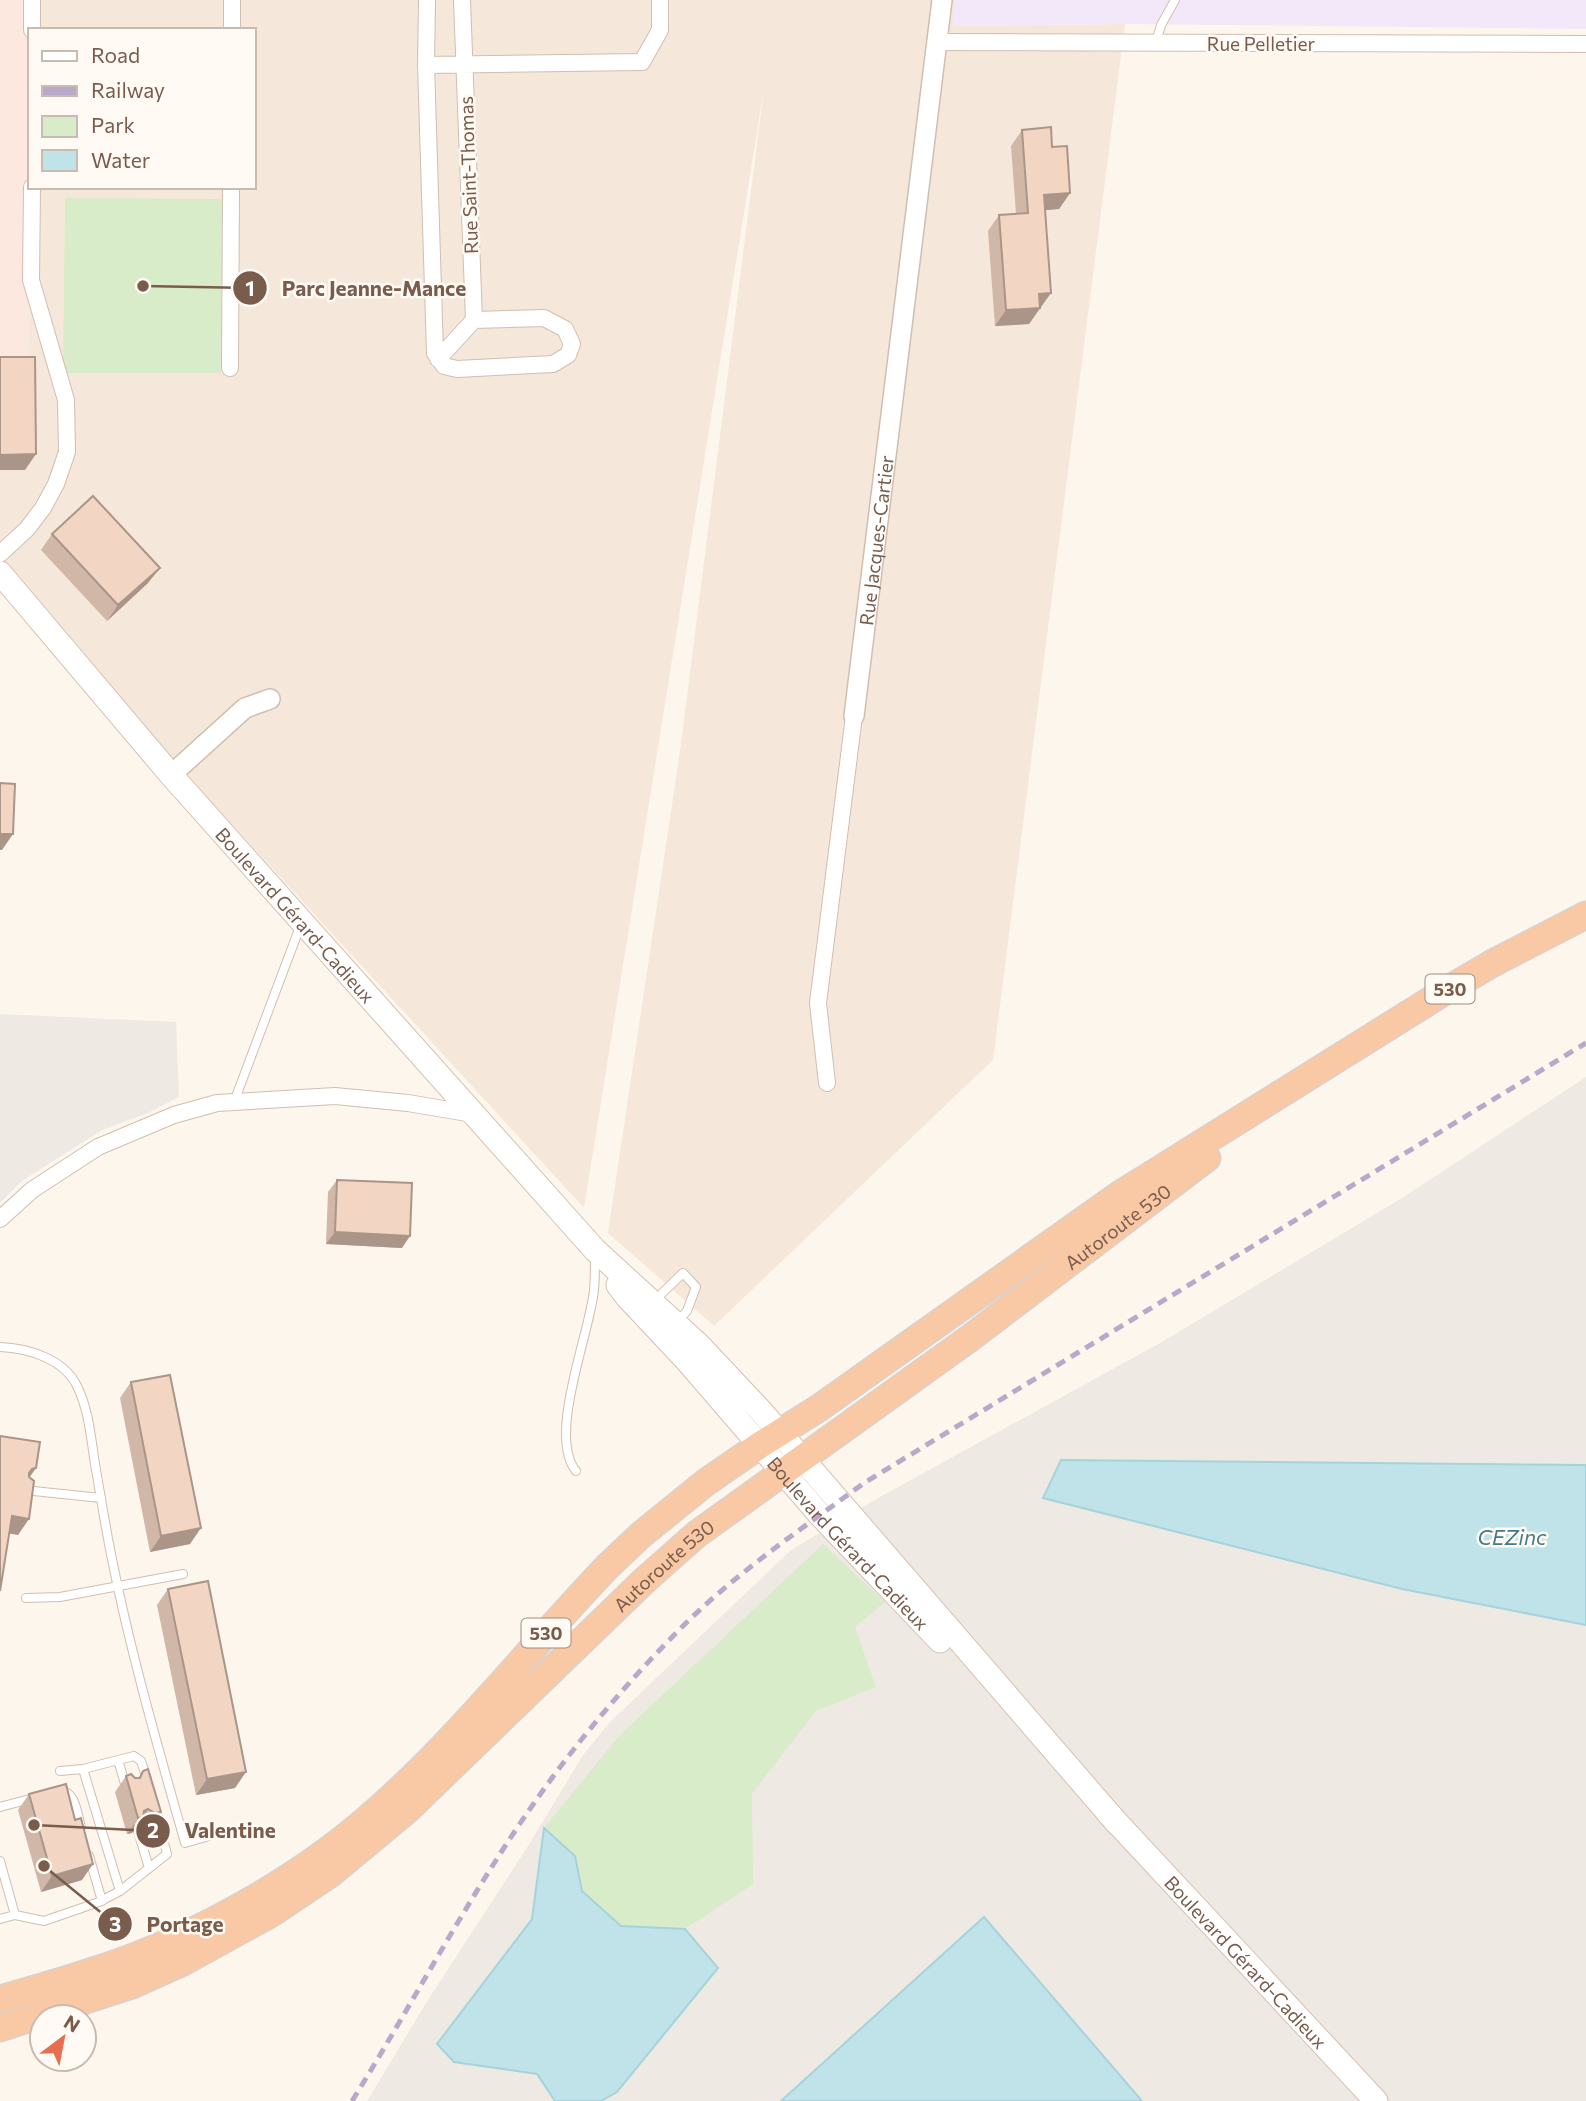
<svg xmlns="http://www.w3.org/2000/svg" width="1586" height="2101" font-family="Commissioner,sans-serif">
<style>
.residential{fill:#f5e8da}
.commercial{fill:#fde8e0}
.industrial{fill:#efe9e4}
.education{fill:#f3e8fa}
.green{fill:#d8ecc9}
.water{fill:#bfe3e8;stroke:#a5d3da;stroke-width:2}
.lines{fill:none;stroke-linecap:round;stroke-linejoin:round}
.service-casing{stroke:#d1beb0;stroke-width:10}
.minor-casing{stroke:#d1beb0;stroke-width:18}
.tertiary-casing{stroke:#d1beb0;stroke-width:22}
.secondary-casing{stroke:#d6c0b0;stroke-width:25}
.trunk-casing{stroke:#dad1cd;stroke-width:29}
.service{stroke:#fff;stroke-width:8}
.minor{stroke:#fff;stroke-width:16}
.tertiary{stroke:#fff;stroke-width:19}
.secondary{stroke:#fff;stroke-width:23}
.trunk{stroke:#f9c8a4;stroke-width:26}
.rail{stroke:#b9a8c9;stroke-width:5;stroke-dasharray:10 7;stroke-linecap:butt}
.wall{fill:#d1b7a8}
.shaded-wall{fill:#aa9588}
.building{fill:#f3d5c3;stroke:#aa9588;stroke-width:2}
.labels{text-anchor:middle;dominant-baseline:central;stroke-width:5;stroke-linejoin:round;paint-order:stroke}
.shield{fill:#fffaf3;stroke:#a28b7f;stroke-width:2}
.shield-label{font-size:18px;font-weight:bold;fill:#7a5c4d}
.street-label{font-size:19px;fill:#7a5c4d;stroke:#fffaf3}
.water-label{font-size:21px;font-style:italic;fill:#437c86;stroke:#fffaf3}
.leader{fill:none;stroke:#7a5c4d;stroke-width:2.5}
.callout-dot{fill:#7a5c4d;stroke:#fffaf3;stroke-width:2.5}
.mark-label{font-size:21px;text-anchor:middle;font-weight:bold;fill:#fff}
.callout-label{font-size:21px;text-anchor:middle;font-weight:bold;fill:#7a5c4d;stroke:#fffaf3;stroke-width:5;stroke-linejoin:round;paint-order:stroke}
</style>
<rect width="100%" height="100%" fill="#fdf6ec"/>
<path class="residential" d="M28,0h927l-1,26 171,-2 -132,1036 -279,266 -106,-93 73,-489 83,-656 -180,1120 -584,-636v-212l30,-173h224v-157h-224z"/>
<path class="commercial" d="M0,0h32l-2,30 1,250 -3,79 -28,1z"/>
<path class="industrial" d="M0,1014l176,8 3,75 -31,16 -46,17 -80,51 -22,22z
M1586,1077v1024h-1219l59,-98 102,-157 55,-91 27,-33 181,-172 89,-53 280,-154 242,-145z"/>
<path class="education" d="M955,0h631v29l-461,-5 -172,2z"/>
<path class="green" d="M65,198l157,1 -1,174h-158z
M823,1544l62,58 -30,25 21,60 -60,24 -64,83 1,90 -68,45 -64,-3 -39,-35 -8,-35 -30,-28 75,-92z"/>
<path class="water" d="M1061,1460l525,5v160l-184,-36 -359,-91z
M544,1828l31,28 7,35 39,35 64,3 33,39 -101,124 -16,9h-46l-18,-27 -83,-12 -17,-18 95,-125z
M984,1917l158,184h-361z"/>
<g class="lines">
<defs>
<path id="service" d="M1156,42l5,-17 14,-25
M234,1102l67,-178
M654,1301l29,-28 13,14 -9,24 -9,10
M0,1347c28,1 64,12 77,39 12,24 14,53 18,78 6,34 11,67 18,100 19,94 46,187 72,279l41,-12
M576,1471c-29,-35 14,-138 18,-181 1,-11 1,-23 1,-33
M24,1490l77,8
M26,1598l34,-1 123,-23
M118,1760l8,27
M60,1771l23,-2
M60,1791c16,0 17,23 21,36
M0,1807l34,-9
M138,1831l11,37
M89,1856l13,45
M0,1861l15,54 -15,4
M120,1891l47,-37 -12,-45
M15,1915l29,6 55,-19 21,-11 -37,-122 51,-13 7,5 6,18"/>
<path id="minor" d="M427,0l-1,65 9,288 9,13 13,3 96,-5 15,-9 4,-11 -7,-15 -21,-11 -70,2 -12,-320
M32,30v-30
M232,30v-30
M936,42l650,2
M426,65l216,-3 18,-32v-30
M438,359l36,-39
M230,368l1,-181
M0,554l27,-25 16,-21 13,-24 11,-32 -1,-52 -35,-120 1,-93
M827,1083l-9,-80 36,-287
M0,1219l32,-29 66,-43 76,-32 43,-12 118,-7 73,7 65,11"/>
<g id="tertiary">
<path id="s1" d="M854,716l88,-716"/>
<path d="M171,775l74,-67 25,-9"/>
</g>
<g id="secondary">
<path id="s2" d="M0,573l171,202 424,475 105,96 61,65 356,412"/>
<path id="s3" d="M618,1285l9,12 61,65 132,153 120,126"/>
<path id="s4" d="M1108,1813l268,288"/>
</g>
<g id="trunk">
<path d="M0,1999c32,-9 64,-18 96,-29 79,-25 168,-72 234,-121 104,-78 188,-189 278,-283l34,-32 63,-51 55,-38 59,-37 300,-213 328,-205 46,-27 93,-48"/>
<path id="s5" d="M0,2028l132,-43 51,-23 89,-49 58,-39 77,-64 238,-230 52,-46 273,-196 237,-180"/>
</g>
</defs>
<use href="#service" class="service-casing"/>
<use href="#minor" class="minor-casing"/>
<use href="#tertiary" class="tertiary-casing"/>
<use href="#secondary" class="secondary-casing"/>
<use href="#trunk" class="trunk-casing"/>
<use href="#service" class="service"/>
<use href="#minor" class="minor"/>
<use href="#tertiary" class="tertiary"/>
<use href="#secondary" class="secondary"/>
<use href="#trunk" class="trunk"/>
<path class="rail" d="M352,2101c61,-98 114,-200 180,-295 45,-65 97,-126 153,-182 55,-54 118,-96 179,-141l722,-440"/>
</g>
<path class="wall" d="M1022,130l30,17 18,46 -11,16 -14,1 -5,99h-1l-10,15 -34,2 -7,-95 11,-16 17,-1 -5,-68z
M52,534l96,49 -41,38 -66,-71z
M337,1180l65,68 -76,-4 2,-52z
M131,1382l59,162 -40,8 -30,-154z
M168,1589l67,199 -39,7 -39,-190z
M143,1771l18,41 -11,16 -6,1 -7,-4 -5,8 -5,1 -12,-42 11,-16 12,2z
M29,1794l53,86 -41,12 -23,-82z"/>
<path class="shaded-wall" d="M1070,193l-11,16 -26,2 11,-16z
M1051,293l-22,31 -34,2 11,-16 33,-16z
M36,454l-11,16h-25v-15z
M160,568l-12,15 -41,38 11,-16z
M0,834h13l-11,16h-2z
M335,1232l75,4 -8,12 -76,-4z
M36,1468l-11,16h-4l11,-15z
M12,1516l17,3 -11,16 -17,-3z
M201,1528l-11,16 -40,8 11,-16z
M246,1772l-11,16 -39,7 11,-16z
M148,1809l-16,24 -5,1 17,-23z
M161,1812l-11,16 -6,1 11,-16z
M93,1864l-11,16 -41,12 11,-16z"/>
<path class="building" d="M1051,127l1,20 15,-1 3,47 -26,2 7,98 -12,1 1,14 -34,2 -7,-95 29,-2 -6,-83z
M0,357h35l1,97 -36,1z
M93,496l67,72 -42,37 -66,-71z
M0,783l15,1 -2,50h-13z
M337,1180l75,3 -2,53 -75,-4z
M170,1375l31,153 -40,8 -30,-154z
M0,1436l40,6 -4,26 -4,1 -3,4v4l5,4 -5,38 -17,-3 -12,75z
M208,1581l38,191 -39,7 -39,-190z
M148,1769l13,43 -6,1 -7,-4 -4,2 -1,6 -5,1 -12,-42 5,-2 4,4h5l3,-7z
M66,1784l9,36 6,-2 12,46 -41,12 -23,-82z"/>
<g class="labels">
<g class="shield">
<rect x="1425.5" y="974.5" width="49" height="29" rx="5"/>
<rect x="521.5" y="1618.5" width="49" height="29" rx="5"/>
</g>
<g class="shield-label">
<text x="1450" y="989">530</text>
<text x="546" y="1633">530</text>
</g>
<g class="street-label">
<text x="1261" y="43">Rue Pelletier</text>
<text transform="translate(468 175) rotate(-92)">Rue Saint-Thomas</text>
<text stroke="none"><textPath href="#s1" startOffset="177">Rue Jacques-Cartier</textPath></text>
<text stroke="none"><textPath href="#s2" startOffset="452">Boulevard Gérard-Cadieux</textPath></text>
<text stroke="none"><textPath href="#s5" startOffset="1388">Autoroute 530</textPath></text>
<text stroke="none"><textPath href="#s3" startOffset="346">Boulevard Gérard-Cadieux</textPath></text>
<text stroke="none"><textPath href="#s5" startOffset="821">Autoroute 530</textPath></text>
<text stroke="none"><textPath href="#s4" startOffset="203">Boulevard Gérard-Cadieux</textPath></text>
</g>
<g class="water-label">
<text x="1512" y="1536">CEZinc</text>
</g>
</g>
<path class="leader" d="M143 286L250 288M34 1825L153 1831M44 1866L115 1924"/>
<g class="callout-dot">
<circle cx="143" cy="286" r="7"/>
<circle cx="34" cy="1825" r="7"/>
<circle cx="44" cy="1866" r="7"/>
<circle cx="250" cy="288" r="18"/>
<circle cx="153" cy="1831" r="18"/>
<circle cx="115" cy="1924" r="18"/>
</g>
<g class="mark-label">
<text x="250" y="296">1</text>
<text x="153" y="1838">2</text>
<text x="115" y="1932">3</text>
</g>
<g class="callout-label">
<text x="374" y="296">Parc Jeanne-Mance</text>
<text x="230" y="1838">Valentine</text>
<text x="185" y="1932">Portage</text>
</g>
<rect x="28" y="28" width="228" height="161" fill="#fffaf3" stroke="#cabbb1" stroke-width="2"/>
<rect x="42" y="51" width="35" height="10" fill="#ffffff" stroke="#cabbb1" stroke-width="2"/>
<text x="91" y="63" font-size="21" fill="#7a5c4d">Road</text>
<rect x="42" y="86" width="35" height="10" fill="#b9a8c9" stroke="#cabbb1" stroke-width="2"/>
<text x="91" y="98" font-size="21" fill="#7a5c4d">Railway</text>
<rect x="42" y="116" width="35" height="21" fill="#d8ecc9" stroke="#cabbb1" stroke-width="2"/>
<text x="91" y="133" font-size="21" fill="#7a5c4d">Park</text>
<rect x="42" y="150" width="35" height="21" fill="#bfe3e8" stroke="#cabbb1" stroke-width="2"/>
<text x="91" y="168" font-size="21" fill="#7a5c4d">Water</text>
<g transform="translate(63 2038) rotate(32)"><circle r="33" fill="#fffaf3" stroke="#cabbb1" stroke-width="2"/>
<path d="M0-5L12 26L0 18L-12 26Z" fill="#e76f51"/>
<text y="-10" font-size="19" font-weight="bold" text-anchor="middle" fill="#7a5c4d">N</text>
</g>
</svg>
